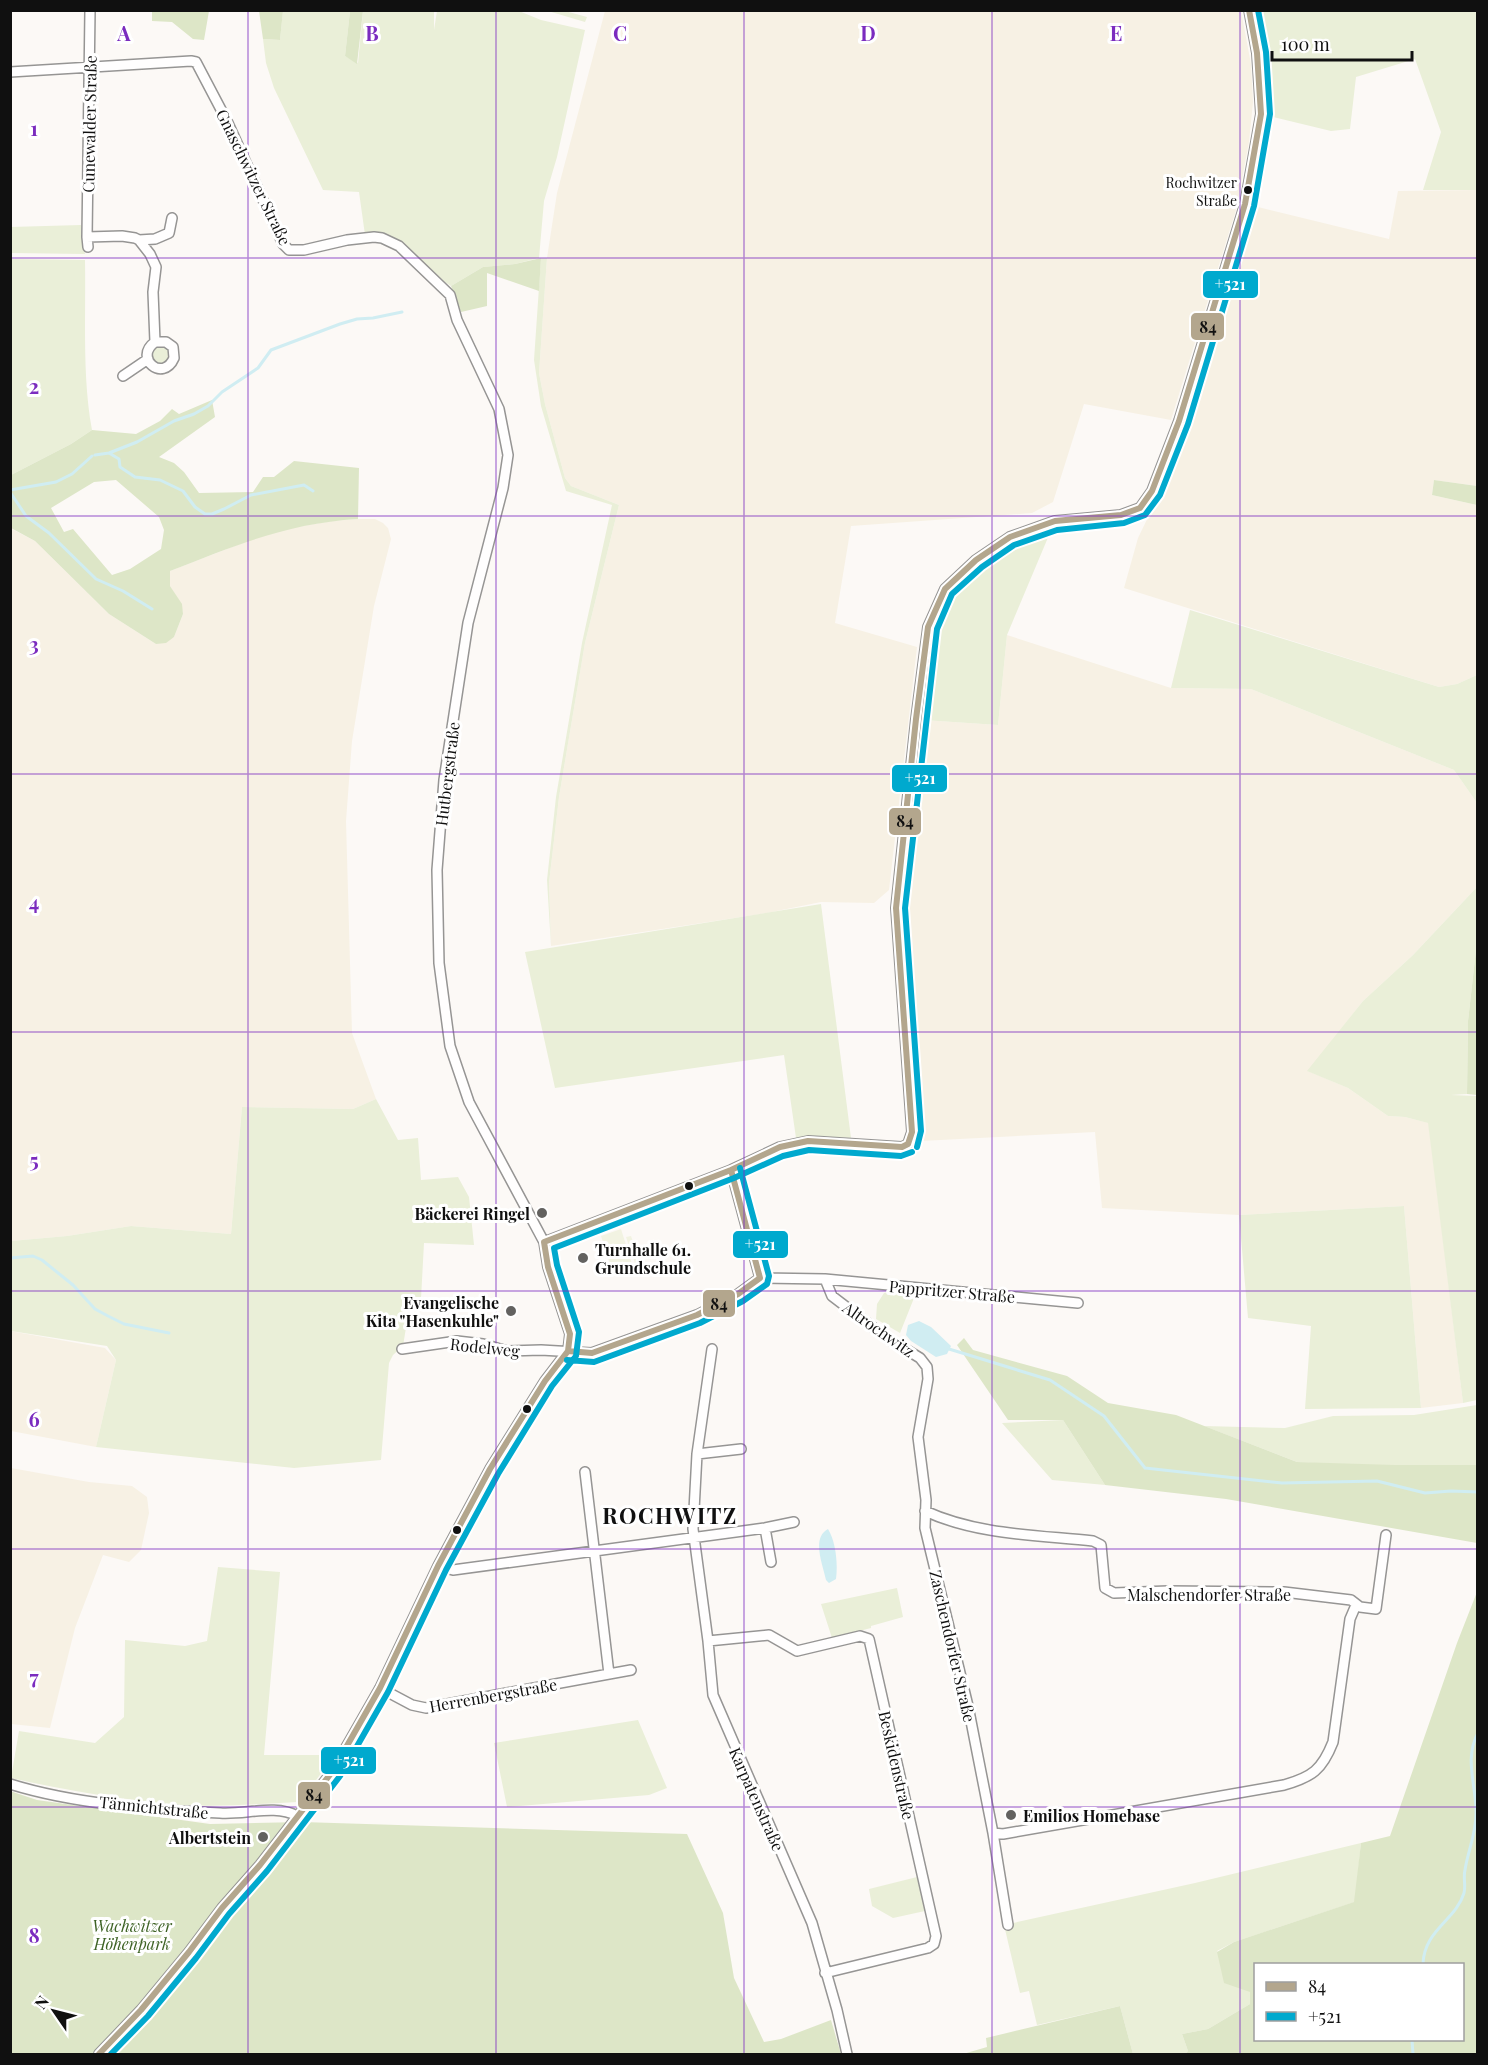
<svg xmlns="http://www.w3.org/2000/svg" width="1488" height="2065" font-family="'Playfair Display',serif">
<style>
.farmland{fill:#f7f1e4}
.green{fill:#eaefd8}
.forest{fill:#dde6c7;fill-rule:evenodd}
.pitch{fill:#f2f3e2}
.water{fill:#d0edf2}
.lines{fill:none;stroke-linecap:round;stroke-linejoin:round}
.stream{stroke:#d0edf2;stroke-width:3}
.minor-casing{stroke:#969594;stroke-width:12}
.minor{stroke:#fffefe;stroke-width:9}
.bus-1-casing{stroke:#fff;stroke-width:10}
.bus-2-casing{stroke:#fff;stroke-width:10}
.bus-1{stroke:#b3a68d;stroke-width:6}
.bus-2{stroke:#00a9ce;stroke-width:6}
.grid{fill:none;stroke:#7b2cbf;stroke-width:1.5;stroke-opacity:0.55}
.bus-dot{fill:#101010;stroke:#fff;stroke-width:2}
.poi-dot{fill:#636260;stroke:#fff;stroke-width:2}
.labels{text-anchor:middle;dominant-baseline:central;stroke-width:6;stroke-linejoin:round;paint-order:stroke}
.bus-label{font-size:14px;fill:#101010;stroke:#fff;text-anchor:end}
.street-label{font-size:16px;fill:#101010;stroke:#fff}
.poi-label{font-size:16px;font-weight:bold;fill:#101010;stroke:#fff;text-anchor:end}
.park-label{font-size:16px;font-style:italic;fill:#3e6325;stroke:#fff}
.district-label{font-size:22px;font-weight:bold;letter-spacing:1.5px;fill:#101010;stroke:#fff}
.grid-label{font-size:20px;text-anchor:middle;font-weight:bold;fill:#7b2cbf;stroke:#fff;stroke-width:6;stroke-linejoin:round;paint-order:stroke}
.line-badge{stroke:#fff;stroke-width:2}
.badge-label{font-size:16px;text-anchor:middle;font-weight:bold;fill:#fff}
.pale-badge-label{font-size:16px;text-anchor:middle;font-weight:bold;fill:#111}
</style>
<rect width="100%" height="100%" fill="#fcf9f6"/>
<path class="farmland" d="M605,11h636l10,53 2,38 -4,40 -13,68 -65,210 -87,-16 -31,98 -21,11 -181,13 -16,97 82,24 -28,243 -15,13 -53,-1 -54,11 -216,33 -2,-63 10,-86 26,-154 34,-138 -48,-19 -6,-8 -20,-74 -6,-31 8,-115 10,-65z
M1477,190v296l-43,-6 -2,15 45,10v170l-20,9 -18,3 -315,-99 14,-50 32,-66 84,-266 135,33 9,-48z
M358,519h17l8,4 5,5 3,11 -17,67 -22,135 -6,80 6,212 24,66 -23,10 -111,-2 -11,127 -100,-8 -64,10 -56,5 -1,-713 25,13 74,73 47,30 18,-7 9,-23 -2,-10 -11,-18v-15l80,-31 41,-12 40,-7z
M1007,635l164,53 80,1 203,81 23,33v84l-64,68 -50,46 -55,70 40,17 40,28 17,1 24,6 34,280 -42,5 -17,-202 -165,9 -137,-7 -7,-76 -174,9 -21,-239 23,-182 75,5z
M10,1331l95,17 11,12 -20,87 -85,-16z
M11,1468l78,14 43,4 15,11 2,16 -8,37 -12,12 -26,-7 -28,73 -25,100 -39,-4z"/>
<path class="green" d="M283,10l67,1 -5,45 13,7 5,-52h71v19l3,-19h82l22,9 44,10 -28,127 -13,44 -5,57 -24,6 -32,3 -32,19 -16,-10 -25,-26 -11,-8 -34,-7 -6,-43 -36,-2 -49,-102 -8,-25 -3,-24 17,1z
M548,11h17l22,6 -2,5z
M1249,11h228v179h-54l18,-58 -26,-73 -59,18 -6,52 -19,2 -70,-17z
M81,225l4,29 -74,-1 -1,-26z
M541,258h6l-8,115 6,31 20,74 6,8 48,19 -34,138 -26,154 -10,86 2,63 -4,-66 9,-83 26,-154 30,-138 -46,-14 -25,-85 -7,-46z
M11,259l74,1c1,55 -3,116 7,170l-21,14 -60,31z
M152 355a9 9 0 1 1 18 0a9 9 0 1 1-18 0Z
M1052,528l-45,107 -9,90 -75,-5 10,-93 16,-35 32,-30 33,-22z
M1190,610l249,77 18,-3 20,-9v128l-23,-33 -203,-81 -80,-1z
M1477,887v54l-9,80 -1,73 -16,1 26,1v304l-14,3 -35,-280 -23,-6 -17,-1 -40,-28 -41,-17 56,-70 50,-46z
M821,904l30,234 -43,-2 -12,2 -12,-83 -229,33 -30,-136z
M376,1099l22,41 20,-2 3,42 37,-3 11,20 5,48 -50,-2 -3,56 -10,-2 -8,49 -10,9 -4,8 -8,97 -87,8 -198,-21 20,-87 -9,-14 -96,-15v-90l56,-5 64,-10 100,8 11,-127 111,2z
M1404,1206l17,202 -116,1 6,-83 -63,-8 -9,-103z
M890,1292l24,6 -14,35 -24,-14 1,-15 7,-11z
M1477,1405v60h-128l-52,-3 -93,-36 81,2 48,-12 81,-1z
M1063,1420l42,65 -53,-5 -50,-57z
M218,1567l62,5 -16,183h58l9,5 -29,39 -5,3c-38,2 -77,5 -115,3 -55,-4 -117,-15 -171,-27l8,-47 76,12 29,-26 1,-77 60,6 22,-5z
M897,1588l6,29 -32,9v2l-39,10 -11,-34z
M638,1720l29,68 -18,7 -142,12 -13,-64z
M1361,1843l-6,59 -121,40 -17,9 34,41 -1,12 -42,25 -26,5 6,17 -3,3h-52l-13,-48 -83,19 -8,-34 -9,2 -16,-68 191,-42z
M917,1877l8,34 -32,7 -21,-12 -3,-17z"/>
<path class="forest" d="M152,11h57l-5,29 -11,-1 -21,-17 -20,-1z
M259,11h24l-3,29 -17,-1z
M350,11h13l-6,53 -12,-8z
M541,258l-2,33 -52,-18v33l-26,6 -10,-26 32,-19 32,-3z
M212,400l3,17 -56,40 15,6 10,9 15,21 54,-1 10,-15h11l20,-16 65,7 -1,51c-70,4 -124,27 -188,52v15l12,18 1,10 -9,23 -8,6 -10,1 -47,-30 -74,-73 -24,-13v-53l60,-31 21,-14 44,4 24,-13 12,-12 7,5zM116,480l43,37 5,13 -3,19 -31,20 -18,6 -39,-46 -9,3 -13,-24 43,-26z
M1434,480l43,6v19l-45,-10z
M1477,941l1,154h-1l-10,-1 1,-73z
M964,1338l9,12 94,26 41,27 68,12 121,47 98,3h82v78l-251,-44 -121,-14 -42,-65h-55l-51,-75z
M1477,1592v462h-292l3,-3 -6,-17 26,-5 42,-25v-12l-26,-9 -7,-31 17,-10 120,-40 7,-59 29,-7 67,-193zM1462,1964v76h-206v-76z
M10,1791l27,9 173,24 92,-2 385,12 36,79 11,65 30,64 17,-3 50,-19 10,34h-830z
M1120,2006l13,48h-170l24,-7 -1,-9z"/>
<path class="pitch" d="M621,1229l11,35 -20,6 -11,-34z
M631,1236l9,26 -5,1 -9,-26z"/>
<path class="water" d="M919,1321l12,6 20,19 -4,8 -11,3 -25,-16 -5,-6 2,-10z
M828,1529c8,13 10,35 8,50l-7,4 -3,-3c-3,-15 -15,-42 2,-51z"/>
<g class="lines">
<path class="stream" d="M109,453l10,6 1,8 15,10 25,3 23,11 12,16 10,7h7l12,-5 27,-14 53,-10 9,6
M95,455l14,-2 28,-11 37,-21 20,-7 14,-8 14,-14 36,-24 13,-18 69,-26 17,-5 16,-1 29,-6
M10,490l46,-8 16,-8 20,-18
M10,492l16,24 23,17 47,46 27,12 29,18
M10,1258l23,-2 9,4 31,25 22,24 13,7 16,8 45,9
M949,1349l101,31 54,36 41,52 137,15 95,-2 48,12 26,-2 27,1
M1423,1964c1,-34 33,-44 41,-71 2,-7 -1,-16 1,-23 3,-20 12,-38 11,-59 0,-26 -12,-53 2,-78
M1412,2040l1,14"/>
<defs>
<path id="minor" d="M10,72l181,-11 5,1 31,59 56,123 6,6h15l43,-10 27,-3 8,1 17,8 51,49 7,25 42,89 9,46 -5,33 -35,135 -24,157 -7,90 2,93 11,83 19,56 75,140 4,25 22,67 -2,17 -23,30 -55,88 -52,97 -58,122 -48,84 -72,93 -38,43 -33,44 -48,58 -42,44
M87,237l35,-1 13,2 4,2 11,14 6,13 -3,25 2,50c-22,16 8,41 19,16l-1,-11 -7,-5h-11
M139,240l16,-1 14,-6 3,-15
M88,247l-1,-10 3,-227
M123,376l25,-17
M731,1170l29,108
M544,1242l187,-72 49,-23 28,-6 94,6 6,-3 4,-12 -16,-224 20,-189 12,-92 17,-38 31,-29 34,-23 45,-16 66,-6 19,-7 12,-17 27,-70 66,-217 16,-90 -4,-61 -8,-43
M825,1279l7,17 55,42 33,20 7,9 1,12 -10,58 8,63 -1,28 43,178 25,127 15,92
M402,1349l55,-8 26,3 24,7 34,-1 51,3 105,-38 41,-21 22,-16 65,1 253,24
M712,1349l-15,105 -4,75 15,112 5,54 99,228 25,87 10,44
M697,1454l44,-5
M925,1511c52,24 112,24 168,30l8,4 4,43 9,5 54,-2 116,1 67,8 9,7 16,2 10,-74
M765,1528l6,34
M438,1566l15,4 312,-42 29,-6
M708,1641l61,-6 28,16 63,-15 9,3 67,297 -2,8 -6,4 -103,25
M609,1674l22,-4
M380,1688l32,17 14,3 183,-34 -24,-202
M10,1784c64,20 144,26 210,29 25,2 55,-9 77,3
M993,1833l10,1 281,-49c28,-8 38,-15 49,-43l17,-123 6,-14"/>
</defs>
<use href="#minor" class="minor-casing"/>
<use href="#minor" class="minor"/>
<defs>
<path id="bus-1" d="M908,1144l4,-12 -16,-224 20,-189 12,-92 17,-38 31,-29 34,-23 45,-16 66,-6 19,-7 12,-17 27,-70 66,-217 16,-90 -4,-61 -8,-43
M568,1351l24,2 105,-38 41,-21 22,-16 -29,-108
M99,2054l42,-44 48,-58 33,-44 38,-43 72,-93 48,-84 58,-122 52,-97 55,-88 23,-30 2,-17 -22,-67 -4,-25 187,-72 49,-23 28,-6 94,6 6,-3"/>
<path id="bus-2" d="M917,1147l4,-16 -16,-223 32,-279 15,-35 30,-27 32,-22 43,-15 67,-7 21,-8 15,-20 28,-71 66,-218 16,-92 -4,-62 -8,-42
M567,1360l27,2 106,-39 43,-22 24,-17 2,-8 -29,-108
M111,2054l37,-38 48,-58 33,-44 38,-43 73,-95 48,-84 58,-122 52,-96 54,-88 24,-30 3,-24 -22,-67 -3,-17 180,-70 49,-22 26,-6 92,6 11,-4"/>
</defs>
<use href="#bus-1" class="bus-1-casing"/>
<use href="#bus-2" class="bus-2-casing"/>
<use href="#bus-1" class="bus-1"/>
<use href="#bus-2" class="bus-2"/>
</g>
<path class="grid" d="M248,10v2044M496,10v2044M744,10v2044M992,10v2044M1240,10v2044M10,258h1468M10,516h1468M10,774h1468M10,1032h1468M10,1291h1468M10,1549h1468M10,1807h1468"/>
<g class="bus-dot">
<circle cx="1248" cy="190" r="5"/>
<circle cx="689" cy="1186" r="5"/>
<circle cx="527" cy="1409" r="5"/>
<circle cx="457" cy="1530" r="5"/>
</g>
<g class="poi-dot">
<circle cx="542" cy="1213" r="6"/>
<circle cx="583" cy="1258" r="6"/>
<circle cx="511" cy="1311" r="6"/>
<circle cx="1011" cy="1815" r="6"/>
<circle cx="263" cy="1837" r="6"/>
</g>
<g class="labels">
<g class="bus-label">
<text x="1237" y="182">Rochwitzer<tspan x="1237" dy="18">Straße</tspan></text>
</g>
<g class="street-label">
<text transform="translate(89 124) rotate(-89)">Cunewalder Straße</text>
<text transform="translate(254 177) rotate(64)">Gnaschwitzer Straße</text>
<text transform="translate(447 774) rotate(-83)">Hutbergstraße</text>
<text transform="translate(952 1291) rotate(5)">Pappritzer Straße</text>
<text transform="translate(879 1329) rotate(35)">Altrochwitz</text>
<text transform="translate(485 1347) rotate(6)">Rodelweg</text>
<text x="1209" y="1594">Malschendorfer Straße</text>
<text transform="translate(953 1646) rotate(77)">Zaschendorfer Straße</text>
<text transform="translate(493 1695) rotate(-10)">Herrenbergstraße</text>
<text transform="translate(897 1765) rotate(77)">Beskidenstraße</text>
<text transform="translate(757 1799) rotate(66)">Karpatenstraße</text>
<text transform="translate(154 1807) rotate(6)">Tännichtstraße</text>
</g>
<g class="poi-label">
<text x="530" y="1213">Bäckerei Ringel</text>
<text x="595" y="1249" text-anchor="start">Turnhalle 61.<tspan x="595" dy="18">Grundschule</tspan></text>
<text x="499" y="1302">Evangelische<tspan x="499" dy="18">Kita "Hasenkuhle"</tspan></text>
<text x="1023" y="1815" text-anchor="start">Emilios Homebase</text>
<text x="251" y="1837">Albertstein</text>
</g>
<g class="park-label">
<text x="132" y="1925">Wachwitzer<tspan x="132" dy="18">Höhenpark</tspan></text>
</g>
<g class="district-label">
<text x="670" y="1515">ROCHWITZ</text>
</g>
</g>
<g class="grid-label">
<text x="124" y="41">A</text>
<text x="372" y="41">B</text>
<text x="620" y="41">C</text>
<text x="868" y="41">D</text>
<text x="1116" y="41">E</text>
<text x="34" y="136">1</text>
<text x="34" y="394">2</text>
<text x="34" y="652">3</text>
<text x="34" y="910">4</text>
<text x="34" y="1168">5</text>
<text x="34" y="1427">6</text>
<text x="34" y="1685">7</text>
<text x="34" y="1943">8</text>
</g>
<g class="line-badge">
<rect x="1202" y="270" width="57" height="29" rx="6" fill="#00a9ce"/>
<rect x="1190" y="312" width="35" height="29" rx="6" fill="#b3a68d"/>
<rect x="891" y="764" width="57" height="29" rx="6" fill="#00a9ce"/>
<rect x="888" y="807" width="34" height="29" rx="6" fill="#b3a68d"/>
<rect x="732" y="1230" width="57" height="29" rx="6" fill="#00a9ce"/>
<rect x="702" y="1289" width="34" height="29" rx="6" fill="#b3a68d"/>
<rect x="320" y="1746" width="57" height="29" rx="6" fill="#00a9ce"/>
<rect x="297" y="1781" width="34" height="29" rx="6" fill="#b3a68d"/>
</g>
<g class="badge-label">
<text x="1230" y="290">+521</text>
<text x="920" y="784">+521</text>
<text x="760" y="1250">+521</text>
<text x="349" y="1766">+521</text>
</g>
<g class="pale-badge-label">
<text x="1208" y="333">84</text>
<text x="905" y="827">84</text>
<text x="719" y="1310">84</text>
<text x="314" y="1801">84</text>
</g>
<rect width="1488" height="2065" fill="none" stroke="#101010" stroke-width="24"/>
<rect x="1254" y="1963" width="210" height="78" fill="#ffffff" stroke="#9f9f9f" stroke-width="1.5"/>
<rect x="1266" y="1982" width="30" height="9" fill="#b3a68d" stroke="#9f9f9f" stroke-width="1.5"/>
<text x="1308" y="1993" font-size="18" fill="#101010">84</text>
<rect x="1266" y="2012" width="30" height="9" fill="#00a9ce" stroke="#9f9f9f" stroke-width="1.5"/>
<text x="1308" y="2023" font-size="18" fill="#101010">+521</text>
<g transform="translate(54 2011) rotate(305)" stroke="#ffffff" stroke-width="4.5" paint-order="stroke">
<path d="M0-4.5L10 22L0 15L-10 22Z" fill="#101010"/>
<text y="-9" font-size="16" font-weight="bold" text-anchor="middle" fill="#101010">N</text>
</g>
<path d="M1272 51v9h140v-9" fill="none" stroke="#101010" stroke-width="3"/>
<text x="1281" y="51" font-size="18" fill="#101010" stroke="#ffffff" stroke-width="4.5" paint-order="stroke">100 m</text>
</svg>
